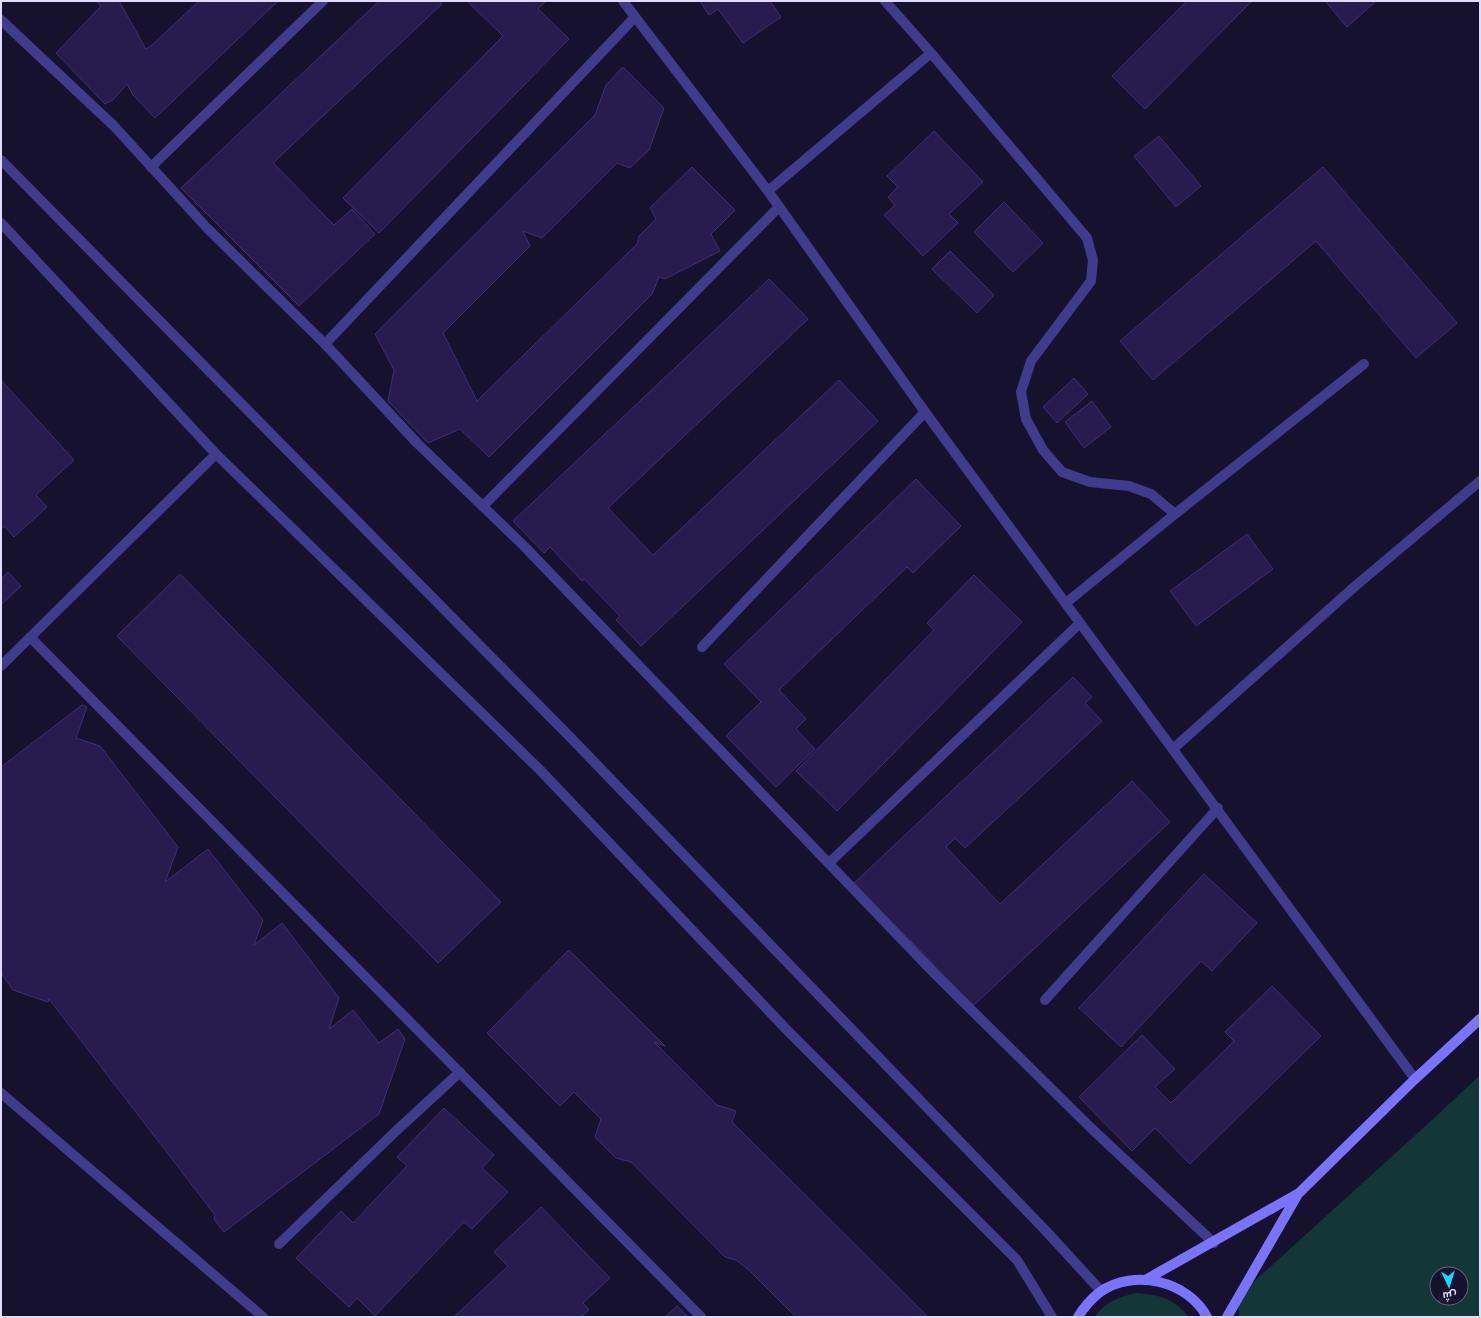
<svg xmlns="http://www.w3.org/2000/svg" width="1481" height="1318" font-family="Raleway,Cairo,sans-serif">
<style>
.green{fill:#133636;fill-rule:evenodd}
.building{fill:#281c4e;stroke:#3f2e7a}
.lines{fill:none;stroke-linecap:round;stroke-linejoin:round}
.lane{stroke:#403b8c;stroke-width:10}
.street{stroke:#403b8c;stroke-width:10}
.secondary{stroke:#7a73ff;stroke-width:10}
</style>
<rect width="100%" height="100%" fill="#16112c"/>
<path class="green" d="M1480,1075v242h-241l-1,-21 194,-176zM1437,1274h24v24h-24z
M1136,1293c25,2 37,5 53,24h-94c9,-15 25,-20 41,-24z"/>
<path class="building" d="M96,1h23l27,48 6,-4 47,-44h79l-123,117 -22,-23 -6,-11 -14,16 -8,4 -49,-51 45,-47z
M379,1h60l3,3 -169,159 61,62 18,-16 23,25 -76,72 -118,-118z
M467,1h79l-8,8 31,30 -190,194 -36,-35 160,-162z
M700,1h70l11,16 -38,26 -25,-34 -9,6z
M1187,1h65l-107,108 -33,-33z
M1325,1h50v1l-28,25z
M623,67l41,41 -15,42 -19,18 -13,-5 -75,75 -19,-7 7,15 -87,87 34,68 160,-157 2,-8 17,-17 -6,-11 42,-41 43,43 -24,24 9,17 -55,28 -6,-2 -7,17 -163,163 -29,-28 -32,14 -40,-42 6,-31 -19,-36 220,-219 11,-30z
M934,131l49,51 -34,32 9,9 -35,33 -39,-41 11,-10 -7,-8 10,-10 -11,-11z
M1159,136l42,50 -25,21 -42,-51z
M1323,167l134,156 -41,35 -100,-117 -163,139 -33,-39z
M1004,202l39,41 -30,29 -39,-40z
M950,251l44,44 -17,18 -45,-44z
M769,279l39,40 -200,189 45,47 186,-175 39,41 -237,225 -25,-26 4,-4 -36,-37 -2,2 -32,-34 -6,6 -31,-32z
M1074,378l14,16 -31,29 -14,-16z
M1,380l73,80 -38,35 11,12 -33,30 -10,-11 -3,3z
M1092,401l19,26 -27,21 -19,-26z
M916,479l45,47 -48,47 -6,-6 -128,123 27,29 -10,10 19,20 -39,38 -50,-51 35,-34 -37,-38z
M1247,534l26,35 -77,57 -26,-35z
M8,572l13,14 -20,19v-26z
M180,574l321,328 -63,61 -321,-327z
M974,575l48,47 -185,189 -41,-40 138,-141 -7,-7z
M1073,677l19,20 -7,6 17,18 -137,127 -10,-10 -9,9 54,57 132,-123 38,41 -197,184 -62,-65 -2,2 -56,-59z
M82,705l5,2 -11,31 24,8 78,101 -13,35 43,-33 55,71 -9,25 28,-22 57,75 -10,31 24,-19 26,33 19,-14 7,10 -26,75 -155,118 -10,-13 1,-4 -166,-216 -1,3 -35,-12 -12,-17v-206z
M1204,874l53,49 -45,48 -11,-10 -80,86 -42,-39z
M569,950l96,96 -11,-4 63,63 19,6 -4,11 196,195h-132l-46,-46 -14,-11 -11,-3 -94,-95 -15,-4 -21,-21 6,-18 -27,-27 -14,14 -73,-73z
M1272,986l49,50 -131,128 -35,-36 -23,23 -53,-54 63,-62 33,34 -20,18 16,16 63,-62 -9,-9z
M444,1108l50,47 -12,13 26,24 -36,37 -8,-7 -89,94 -18,-18 -8,9 -53,-49 45,-47 12,12 54,-57 -10,-9z
M541,1207l69,71 -27,25 6,7 -8,7h-127l54,-51 -14,-14z
M677,1306l11,11h-23z"/>
<g class="lines">
<path class="lane" d="M885,1l46,52 156,185 6,22 -2,21 -60,80 -10,31 5,27 17,31 19,22 28,10 39,4 22,8 24,20 -109,89
M1,20l113,106 93,102 118,116 92,99 107,103 411,428 157,155 122,114
M768,191l163,-138
M1175,514l189,-150"/>
<path class="street" d="M623,1l145,190 157,221 490,667
M1,160l571,579 474,492 55,60
M151,167l172,-166
M1,223l215,231 324,316 247,260 230,230 35,57
M325,344l310,-327
M483,506l295,-298
M30,637l671,680
M702,647l223,-235
M1,666l215,-212
M1174,748l179,-160 127,-107
M829,863l251,-240
M1045,1000l173,-192
M1,1093l262,224
M279,1244l117,-113 64,-59"/>
<path class="secondary" d="M1147,1279l152,-86 116,-114 65,-60
M1078,1317c6,-10 13,-18 22,-25 34,-24 88,-11 107,25
M1227,1317l71,-123"/>
</g>
<rect width="1481" height="1318" fill="none" stroke="#e1dcff" stroke-width="4"/>
<g transform="translate(1449 1286) rotate(176)"><circle r="19" fill="#16112c" stroke="#676280"/>
<path d="M0-3L7 15L0 10L-7 15Z" fill="#08dfff"/>
<text y="-6" font-size="11" font-weight="bold" text-anchor="middle" fill="#e1dcff">ش</text>
</g>
</svg>
